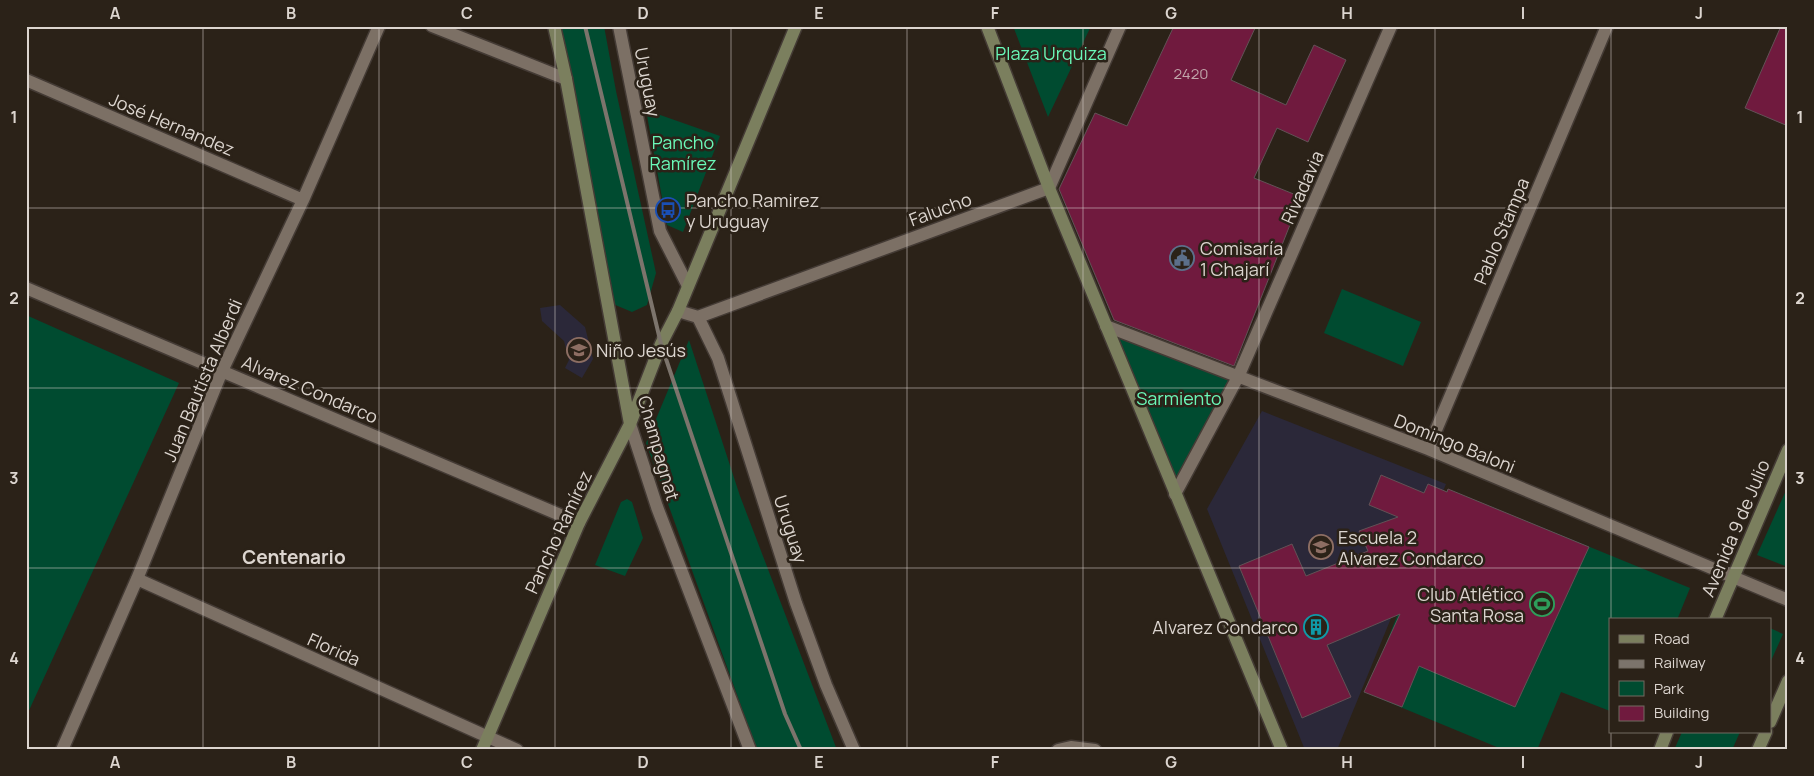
<svg xmlns="http://www.w3.org/2000/svg" width="1814" height="776" font-family="Manrope,sans-serif">
<style>
.education{fill:#2b2839}
.green{fill:#004b30}
.building{fill:#701a3e;stroke:#625256}
.lines{fill:none;stroke-linecap:round;stroke-linejoin:round}
.street-casing{stroke:#443b35;stroke-width:15}
.secondary-casing{stroke:#443b35;stroke-width:15}
.street{stroke:#7c7065;stroke-width:12}
.secondary{stroke:#7b7f5e;stroke-width:12}
.rail{stroke:#7c746c;stroke-width:4}
.grid{fill:none;stroke:#dcd5cf;stroke-width:1;stroke-opacity:0.55}
.labels{text-anchor:middle;dominant-baseline:central;stroke-width:5;stroke-linejoin:round;paint-order:stroke}
.number-label{font-size:15px;fill:#c1a6ab}
.park-label{font-size:18px;fill:#6af8b8;stroke:#2b2218}
.street-label{font-size:18px;fill:#dcd5cf;stroke:#2b2218}
.poi-label{font-size:18px;fill:#dcd5cf;stroke:#2b2218;text-anchor:start}
.neighbourhood-label{font-size:19px;font-weight:bold;fill:#dcd5cf;stroke:#2b2218}
.neatline{fill:none;stroke:#dcd5cf;stroke-width:2}
.grid-label{font-size:16px;text-anchor:middle;font-weight:bold;fill:#dcd5cf}
</style>
<rect width="100%" height="100%" fill="#2b2218"/>
<path class="education" d="M560,305l25,22 8,32 -11,19 -17,-10 4,-8 -5,-19 -22,-20 -2,-13z
M1262,411l184,73 -109,266h-32l-98,-241z"/>
<path class="green" d="M556,26h48l12,65 40,182 -9,32 -15,7 -19,-8z
M1013,26h78l-43,91z
M646,110l74,26 -37,96 -16,-7z
M1342,289l79,33 -18,44 -79,-33z
M26,315l153,68 -153,334z
M1113,334l118,45 -56,106z
M689,340l51,156 97,254h-80l-111,-307z
M1788,486v81l-31,-12z
M1448,489l242,99 -13,32h-67v91l-49,-19 -24,58h-33l-140,-58 19,-41z
M627,499l5,3 11,36 -18,38 -30,-11 26,-63z
M1770,628l13,6 -13,29z
M1682,732h58l-8,18h-58z"/>
<path class="building" d="M1174,26h82l-25,54 55,25 28,-60 32,15 -38,82 -31,-14 -23,50 47,19 -67,169 -120,-46 -55,-131 36,-76 32,13z
M1781,26h7v100l-43,-18z
M1381,475l43,18 4,-9 19,8 1,-3 141,58 -74,160 -96,-41 -17,41 -38,-15 36,-78 -73,31 24,52 -49,21 -63,-152 53,-22 14,32 62,-25 -9,-20 39,-14 -29,-12z"/>
<g class="lines">
<defs>
<path id="street" d="M432,26l134,53
M619,26l41,205 28,55
M26,80l277,120
M26,288l553,235
M678,311l20,6 351,-129 71,-162
M698,317l20,41 78,245 30,82 28,65
M1106,326l322,123 360,151
M630,424l27,83 93,243
M1428,449l179,-423
M1175,494l63,-117 153,-351
M137,579l380,171
M62,750l75,-171 85,-208 81,-171 76,-174
M1058,750l13,-3 24,3"/>
<path id="secondary" d="M554,26l12,53 64,345
M987,26l62,162 233,562
M1715,620l73,-170
M1770,722l18,-41
M482,750l97,-227 51,-99 31,-80 17,-33 118,-285
M1660,750l7,-18
M1758,750l8,-18"/>
</defs>
<use href="#street" class="street-casing"/>
<use href="#secondary" class="secondary-casing"/>
<use href="#street" class="street"/>
<use href="#secondary" class="secondary"/>
<path class="rail" d="M585,26l76,318 124,370 16,36"/>
</g>
<path class="grid" d="M203,26v724M379,26v724M555,26v724M731,26v724M907,26v724M1083,26v724M1259,26v724M1435,26v724M1611,26v594M26,208h1762M26,388h1762M26,568h1762M1611,732v18"/>
<defs>
<symbol id="bus-ring" viewBox="-11 -11 22 22"><circle r="9.5" fill="#2b2218" stroke="#1a4fb4" stroke-width="1.5"/><path d="M-5-6H5V4H4V6H2V4H-2V6H-4V4H-5ZM-3.5-4V0h7V-4ZM-3.5 1.2v1.5H-2V1.2ZM2 1.2v1.5H3.5V1.2Z" fill="#1a4fb4"/></symbol>
<symbol id="civic-ring" viewBox="-11 -11 22 22"><circle r="9.5" fill="#2b2218" stroke="#5c6f8a" stroke-width="1.5"/><path d="M-.6-6.5H3V-4.5H.6V-3L4-1V1h2V6H-6V1h2V-1L-.6-3ZM-1.2 2.5V6h2.4V2.5Z" fill="#5c6f8a"/></symbol>
<symbol id="school-ring" viewBox="-11 -11 22 22"><circle r="9.5" fill="#2b2218" stroke="#8d6e63" stroke-width="1.5"/><path d="M0-5L7-2L0 1L-7-2ZM-4 1L0 2.5L4 1V4Q0 6-4 4Z" fill="#8d6e63"/></symbol>
<symbol id="stadium-ring" viewBox="-11 -11 22 22"><circle r="9.5" fill="#2b2218" stroke="#2e9e5b" stroke-width="1.5"/><path d="M0-5a6.5 5 0 1 0 0 10a6.5 5 0 1 0 0-10ZM-3.5-1.8h7v3.6h-7Z" fill="#2e9e5b"/></symbol>
<symbol id="building-ring" viewBox="-11 -11 22 22"><circle r="9.5" fill="#2b2218" stroke="#0f9aa8" stroke-width="1.5"/><path d="M-4-6H4V6H1V3H-1V6H-4ZM-2.5-4.3h1.7v1.8h-1.7ZM.8-4.3h1.7v1.8H.8ZM-2.5-1h1.7V.8h-1.7ZM.8-1h1.7V.8H.8Z" fill="#0f9aa8"/></symbol>
</defs>
<g fill-rule="evenodd">
<use href="#bus-ring" x="654" y="196" width="28" height="28"/>
<use href="#civic-ring" x="1168" y="244" width="28" height="28"/>
<use href="#school-ring" x="565" y="336" width="28" height="28"/>
<use href="#school-ring" x="1307" y="533" width="28" height="28"/>
<use href="#stadium-ring" x="1528" y="590" width="28" height="28"/>
<use href="#building-ring" x="1302" y="613" width="28" height="28"/>
</g>
<g class="labels">
<g class="number-label">
<text x="1191" y="73">2420</text>
</g>
<g class="park-label">
<text x="1051" y="53">Plaza Urquiza</text>
<text x="683" y="142">Pancho<tspan x="683" dy="21">Ramírez</tspan></text>
<text x="1179" y="398">Sarmiento</text>
</g>
<g class="street-label">
<text transform="translate(648 82) rotate(79)">Uruguay</text>
<text transform="translate(172 124) rotate(23)">José Hernandez</text>
<text transform="translate(1302 187) rotate(-66)">Rivadavia</text>
<text transform="translate(940 209) rotate(-20)">Falucho</text>
<text transform="translate(1501 231) rotate(-67)">Pablo Stampa</text>
<text transform="translate(202 380) rotate(-67)">Juan Bautista Alberdi</text>
<text transform="translate(310 389) rotate(23)">Alvarez Condarco</text>
<text transform="translate(1455 443) rotate(22)">Domingo Baloni</text>
<text transform="translate(659 448) rotate(74)">Champagnat</text>
<text transform="translate(1735 528) rotate(-67)">Avenida 9 de Julio</text>
<text transform="translate(791 529) rotate(72)">Uruguay</text>
<text transform="translate(558 532) rotate(-65)">Pancho Ramírez</text>
<text transform="translate(334 649) rotate(24)">Florida</text>
</g>
<g class="poi-label">
<text x="686" y="200">Pancho Ramirez<tspan x="686" dy="21">y Uruguay</tspan></text>
<text x="1200" y="248">Comisaría<tspan x="1200" dy="21">1 Chajarí</tspan></text>
<text x="596" y="350">Niño Jesús</text>
<text x="1338" y="537">Escuela 2<tspan x="1338" dy="21">Alvarez Condarco</tspan></text>
<text x="1524" y="594" text-anchor="end">Club Atlético<tspan x="1524" dy="21">Santa Rosa</tspan></text>
<text x="1298" y="627" text-anchor="end">Alvarez Condarco</text>
</g>
<g class="neighbourhood-label">
<text x="294" y="557">Centenario</text>
</g>
</g>
<rect width="1814" height="776" fill="none" stroke="#2b2218" stroke-width="55"/>
<rect x="1609" y="618" width="162" height="115" fill="#2b2218" stroke="#726a61"/>
<rect x="1619" y="635" width="25" height="8" fill="#7b7f5e" stroke="#726a61"/>
<text x="1654" y="644" font-size="15" fill="#dcd5cf">Road</text>
<rect x="1619" y="660" width="25" height="8" fill="#7c746c" stroke="#726a61"/>
<text x="1654" y="668" font-size="15" fill="#dcd5cf">Railway</text>
<rect x="1619" y="681" width="25" height="15" fill="#004b30" stroke="#726a61"/>
<text x="1654" y="694" font-size="15" fill="#dcd5cf">Park</text>
<rect x="1619" y="706" width="25" height="15" fill="#701a3e" stroke="#726a61"/>
<text x="1654" y="718" font-size="15" fill="#dcd5cf">Building</text>
<rect x="28" y="28" width="1758" height="720" class="neatline"/>
<g class="grid-label">
<text x="115" y="19">A</text>
<text x="291" y="19">B</text>
<text x="467" y="19">C</text>
<text x="643" y="19">D</text>
<text x="819" y="19">E</text>
<text x="995" y="19">F</text>
<text x="1171" y="19">G</text>
<text x="1347" y="19">H</text>
<text x="1523" y="19">I</text>
<text x="1699" y="19">J</text>
<text x="14" y="123">1</text>
<text x="1800" y="123">1</text>
<text x="14" y="304">2</text>
<text x="1800" y="304">2</text>
<text x="14" y="484">3</text>
<text x="1800" y="484">3</text>
<text x="14" y="664">4</text>
<text x="1800" y="664">4</text>
<text x="115" y="768">A</text>
<text x="291" y="768">B</text>
<text x="467" y="768">C</text>
<text x="643" y="768">D</text>
<text x="819" y="768">E</text>
<text x="995" y="768">F</text>
<text x="1171" y="768">G</text>
<text x="1347" y="768">H</text>
<text x="1523" y="768">I</text>
<text x="1699" y="768">J</text>
</g>
</svg>
